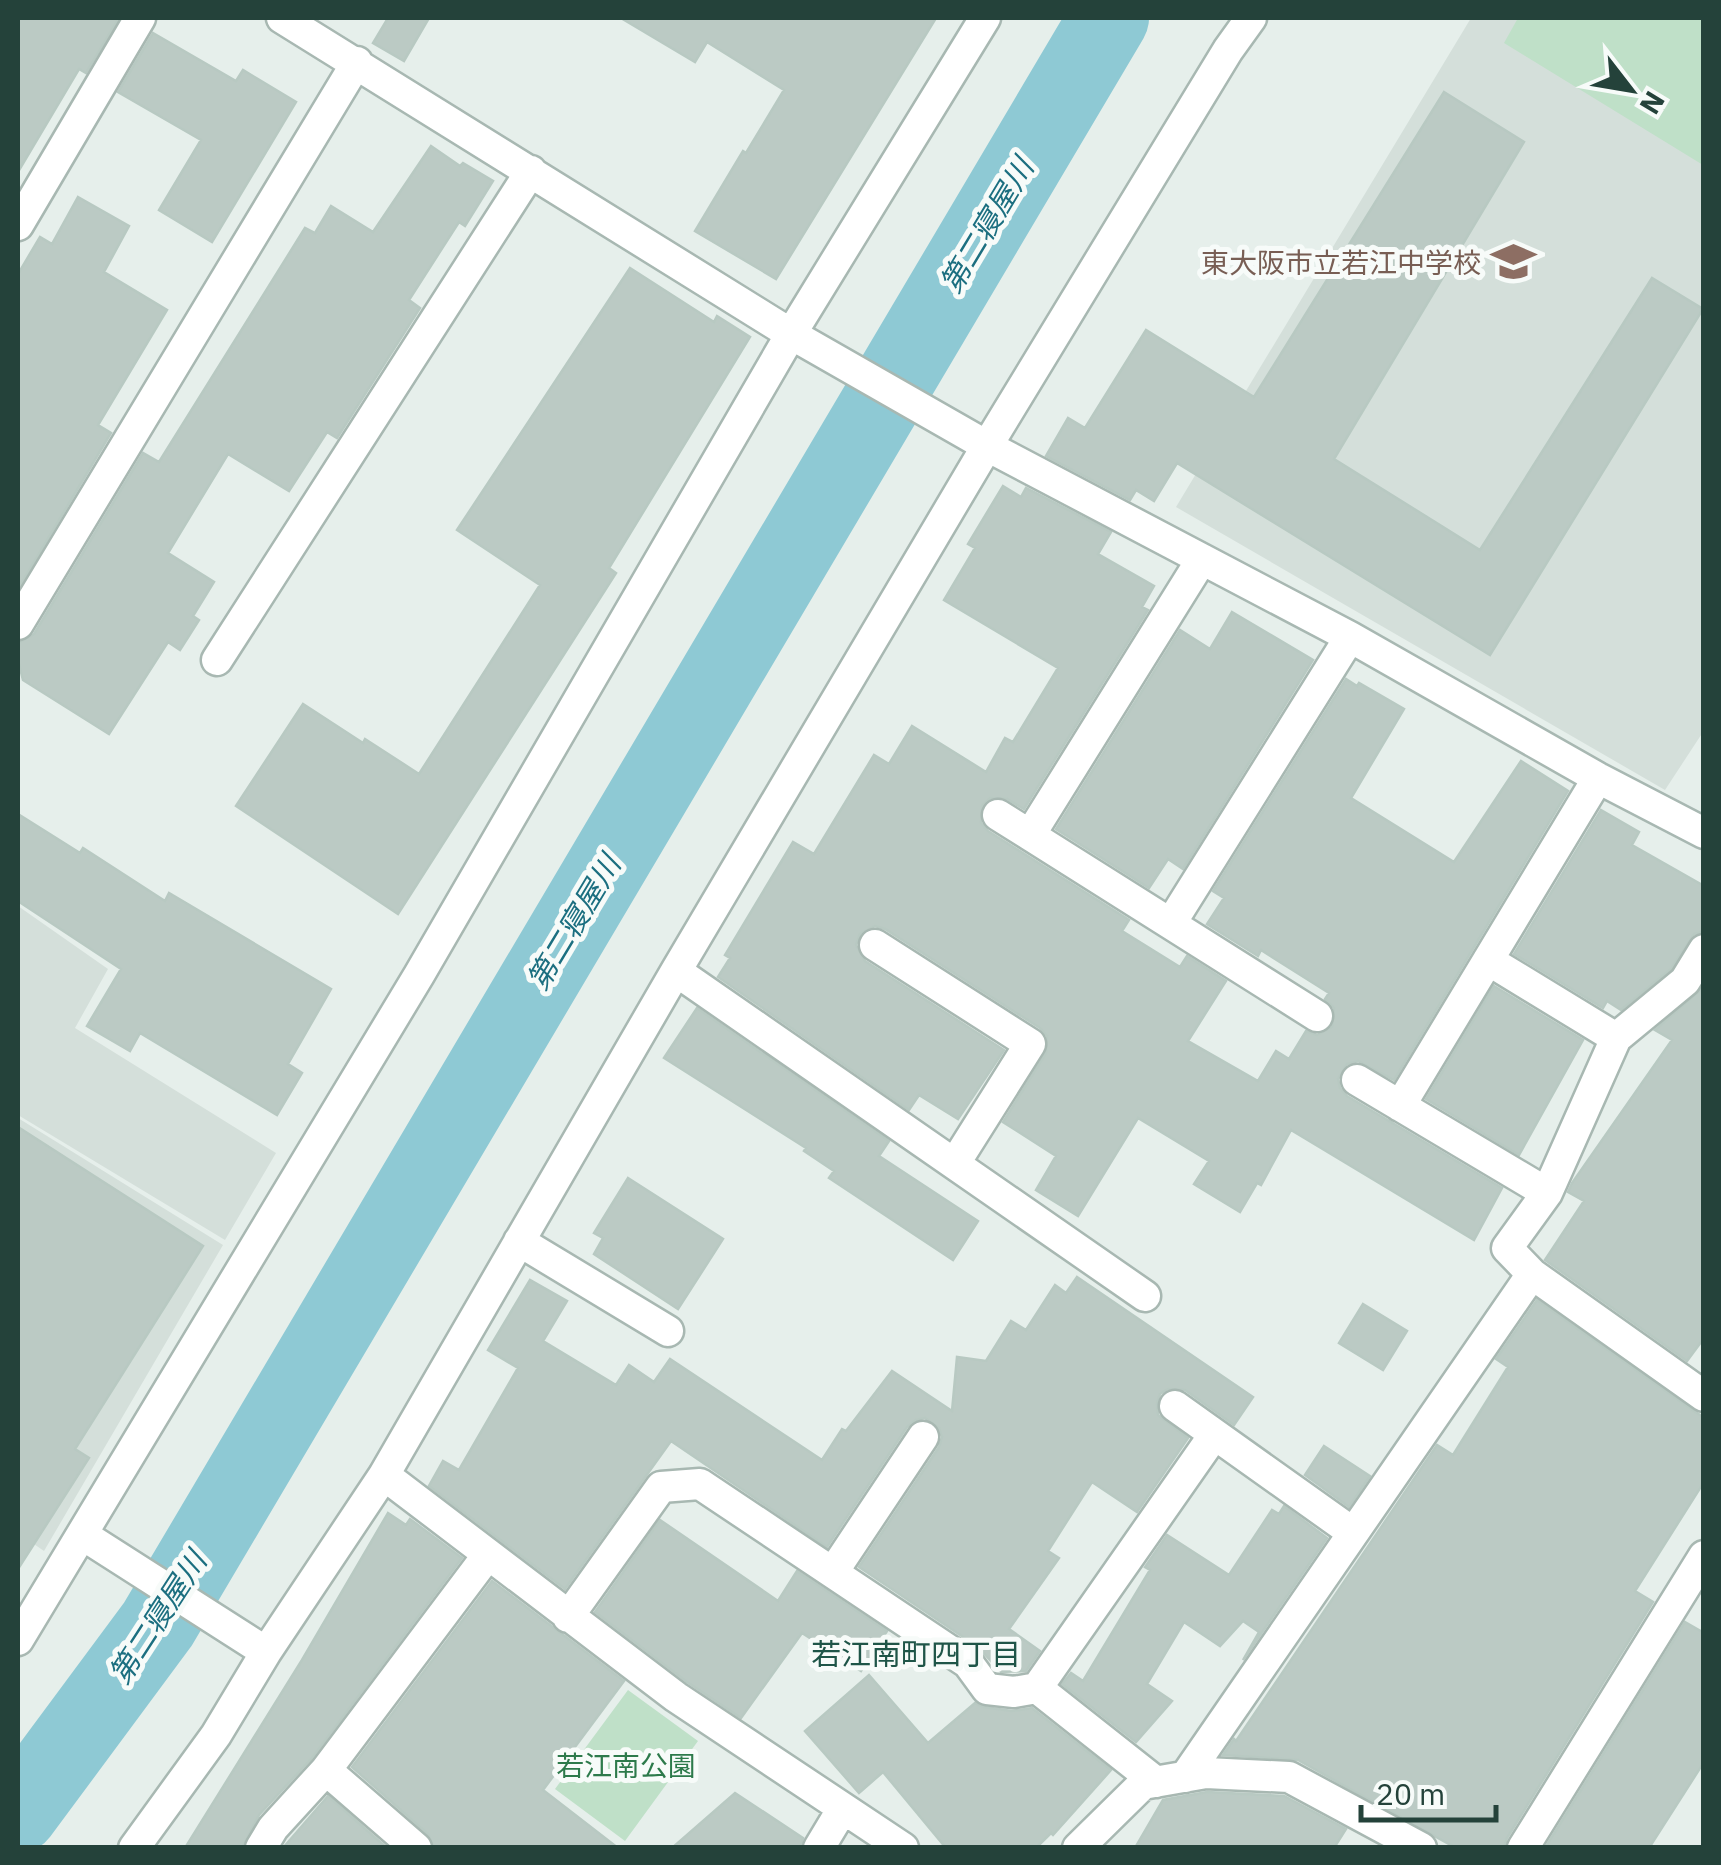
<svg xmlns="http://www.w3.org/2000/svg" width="1721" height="1865" font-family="'IBM Plex Sans','Noto Sans JP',sans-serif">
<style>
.built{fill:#d4dfda}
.green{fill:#bfe0c8}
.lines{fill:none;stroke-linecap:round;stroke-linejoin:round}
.river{stroke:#8ec9d4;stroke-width:80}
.building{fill:#bbcac4;stroke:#b8c9c2;stroke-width:2.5}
.minor-casing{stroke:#a8b8b2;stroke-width:35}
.minor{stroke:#fff;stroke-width:30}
.labels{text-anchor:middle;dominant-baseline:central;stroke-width:10;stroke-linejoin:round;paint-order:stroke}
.education-label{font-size:28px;fill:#785e54;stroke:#f7fbf9;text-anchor:end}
.park-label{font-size:28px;fill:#2d7a4b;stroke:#f7fbf9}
.water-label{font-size:30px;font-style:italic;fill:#1c6f80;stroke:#f7fbf9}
.neighbourhood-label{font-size:30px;fill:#1f5548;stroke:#f7fbf9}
</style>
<rect width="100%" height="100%" fill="#e6efeb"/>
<path class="built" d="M1471,18h232v714l-38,58 -489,-283z
M18,906l90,63 -33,59 201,125 -51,87 -207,-125z
M18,1118l205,127 -179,306 -26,-18z"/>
<path class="green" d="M1518,18h185v147l-199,-122z
M628,1690l70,51 -73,100 -70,-52z"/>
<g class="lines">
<path class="river" d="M18,1813l140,-189 951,-1606"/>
</g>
<path class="building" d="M18,18h101l-33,55 -7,-4 -61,103z
M388,18h41l-25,43 -31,-18z
M621,18h315l-160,261 -81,-48 48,-80 3,2 38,-63 -77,-48 -12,20z
M153,33l83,48 7,-11 53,32 -84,140 -53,-32 42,-70 -83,-48z
M1444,92l80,50 -190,317 146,91 172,-272 51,31 -213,346 -313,-192 -23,38 -18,-11 -6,10 -84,-44 22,-38 17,10 61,-98 108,67z
M431,146l29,20 3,-3 30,18 -28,45 -6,-4 -50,78 11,8 -83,130 -10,-6 -38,59 -61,-37 -60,99 46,29 -21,34 6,4 -19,30 -12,-8 -59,92 -86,-54 -5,-20v-17l16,-9 109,-181 16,9 146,-234 10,5 16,-27 42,26z
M78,197l51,29 -25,46 63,38 -69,115 13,8 -93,156v-315l22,-37 12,7z
M630,268l84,54 3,-6 33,21 -141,231 7,5 -218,341 -162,-108 67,-102 60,39 2,-4 54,35 121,-189 -83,-55z
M1003,486l18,11 5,-9 85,44 -13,22 56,32 -12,21 6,3 -124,199 -17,-10 -17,-1 -8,8 -1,17 7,8 141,89 -7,11 58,36 7,-11 39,25 -38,60 70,40 18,-30 13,8 17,-28 11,4 15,-8 2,-19 -9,-9 4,-6 -68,-43 -3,6 -51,-32 17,-26 -11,-7 133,-212 11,7 2,-3 45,26 -53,89 103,64 67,-101 47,30 -174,289 -36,-19 -11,3 -9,15 2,9 7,8 155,92 -28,52 -183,-110 -30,55 -4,-2 -17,29 -46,-28 15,-23 -71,-43 -60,98 -42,-26 20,-34 -53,-34 43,-69 1,-17 -7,-8 -155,-99 -10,-3 -15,8 -4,11 9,16 139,89 -46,69 -39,-24 -10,15 -191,-133 12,-19 -5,-3 68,-113 21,12 60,-99 15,9 23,-38 74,46 19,-34 8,4 45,-74 -114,-68 31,-52 -7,-4z
M1232,612l81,48 -130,209 -15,-10 -19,29 -93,-59 124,-199 30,19z
M1601,810l38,22 -7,13 72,41v45l-10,3 -23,35 -50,41 -14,-9 -4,7 -89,-54z
M18,814l62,39 3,-5 82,53 4,-8 162,96 -43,75 14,9 -25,42 -137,-82 -10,18 -43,-25 34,-57 -103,-68z
M1494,986l89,54 -64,115 -93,-56z
M1704,987v351l-17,23 -142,-101 39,-59 -16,-9 4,-9 100,-143 -17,-10z
M697,1008l192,133 -10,15 99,65 -25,39 -124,-82 5,-7 -30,-20 2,-3 -142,-90z
M18,1127l185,119 -128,203 14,9 -71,111z
M628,1178l95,61 -45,70 -84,-55 9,-16 -9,-5z
M1077,1277l176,120 -19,28 -49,-35 -17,-1 -8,5 -3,9 1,12 30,23 -51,74 -45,-30 -44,69 11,7 -50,71 31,22 -14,20 -25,1 -23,-25 -119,-80 80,-120 3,-10 -3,-9 -14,-10 -9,2 -9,7 -80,120 -156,-106 -106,148 -136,-103 14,-25 16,9 59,-102 -30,-18 42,-70 37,21 -24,40 73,44 13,-20 25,17 16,-23 152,101 20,-31 4,2 46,-60 60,40 5,-54 29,4 25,-40 15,9 29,-45 11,8z
M1537,1300l167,118v64l-69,109 18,11 -146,236 -3,10h-48l-158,-88 -75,-5 11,-16 2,2 201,-296 16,10 55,-88 -12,-8z
M1363,1304l44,27 -24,39 -44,-27z
M1324,1446l46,30 -21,31 -44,-32z
M1284,1506l43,32 -84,122 16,-28 -16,-11 -23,25 -36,-24 -37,62 25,17 -36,41 -74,-58 9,-11 12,8 67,-111 -5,-3 22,-32 62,40 43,-65 7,4z
M388,1513l18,12 4,-6 52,39 -150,200 -53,57 -17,33h-57l117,-188z
M660,1520l118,81 19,-30 90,60 -26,40 -59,-38 -61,85 -54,-36 -92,-70z
M492,1581l132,100 -81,109 75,58h-184l-6,-14 -76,-67z
M1685,1622l19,11v129l-55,86h-104z
M869,1675l59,68 47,-40 9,4 28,4 20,-3 79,62 -58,65 -2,-2 -15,15h-90l-63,-76 -24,21 -54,-62z
M1207,1792l77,4 62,33 -12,19h-199l28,-48z
M735,1793l68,45 -3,10h-128z
M328,1796l59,52h-104z"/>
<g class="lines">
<defs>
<path id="minor" d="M282,18l509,316 196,112 363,191 248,141 106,55
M18,225l122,-207
M18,624l339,-562
M217,660l314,-489
M998,815l319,201
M1030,835l172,-276
M1171,923l179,-286
M875,945l155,99 -75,119
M1704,950l-19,31 -69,57 -69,155 -40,55 25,26 172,122
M1488,960l128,78
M676,971l469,325
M1357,1080l190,113
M1400,1106l198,-328
M519,1241l149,90
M1175,1406l177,126
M384,1475l292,222 227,151
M83,1535l183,117
M833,1572l90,-135
M568,1617l93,-130 39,-3 268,179 19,26 27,3 23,-4 177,-253
M18,1640l401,-665 372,-641 194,-316
M1037,1688l119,94
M326,1770l90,78
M1185,1777l347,-503
M134,1848l82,-113 50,-83 118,-177 292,-504 311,-525 241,-396 23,-32
M261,1848l12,-20 53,-58 161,-214
M819,1848l24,-40
M1078,1848l65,-64 63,-11 83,4 132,71
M1523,1848l181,-292"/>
</defs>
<use href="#minor" class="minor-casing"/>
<use href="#minor" class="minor"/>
</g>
<defs>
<symbol id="school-bare" viewBox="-9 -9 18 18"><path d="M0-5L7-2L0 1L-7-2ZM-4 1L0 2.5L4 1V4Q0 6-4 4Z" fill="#8d6e63" stroke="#f7fbf9" stroke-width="2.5" paint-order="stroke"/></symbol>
</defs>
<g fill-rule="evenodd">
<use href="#school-bare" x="1482" y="230" width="63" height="63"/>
</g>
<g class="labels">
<g class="education-label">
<text x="1481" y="262">東大阪市立若江中学校</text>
</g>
<g class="park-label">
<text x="626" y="1765">若江南公園</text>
</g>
<g class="water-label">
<text transform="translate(986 225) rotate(-59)">第二寝屋川</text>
<text transform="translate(573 922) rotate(-59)">第二寝屋川</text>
<text transform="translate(157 1617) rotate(-57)">第二寝屋川</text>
</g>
<g class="neighbourhood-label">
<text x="916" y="1653">若江南町四丁目</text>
</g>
</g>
<rect width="1721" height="1865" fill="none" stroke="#24423a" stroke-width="40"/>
<g transform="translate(1631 90) rotate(121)" stroke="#f7fbf9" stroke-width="8" paint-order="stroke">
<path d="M0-8L18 38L0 25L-18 38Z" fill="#24423a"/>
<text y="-15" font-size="28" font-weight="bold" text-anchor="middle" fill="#24423a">N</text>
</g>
<path d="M1361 1805v15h135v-15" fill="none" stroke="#24423a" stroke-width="5"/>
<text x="1376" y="1805" font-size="30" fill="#24423a" stroke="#f7fbf9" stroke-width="8" paint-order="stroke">20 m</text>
</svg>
